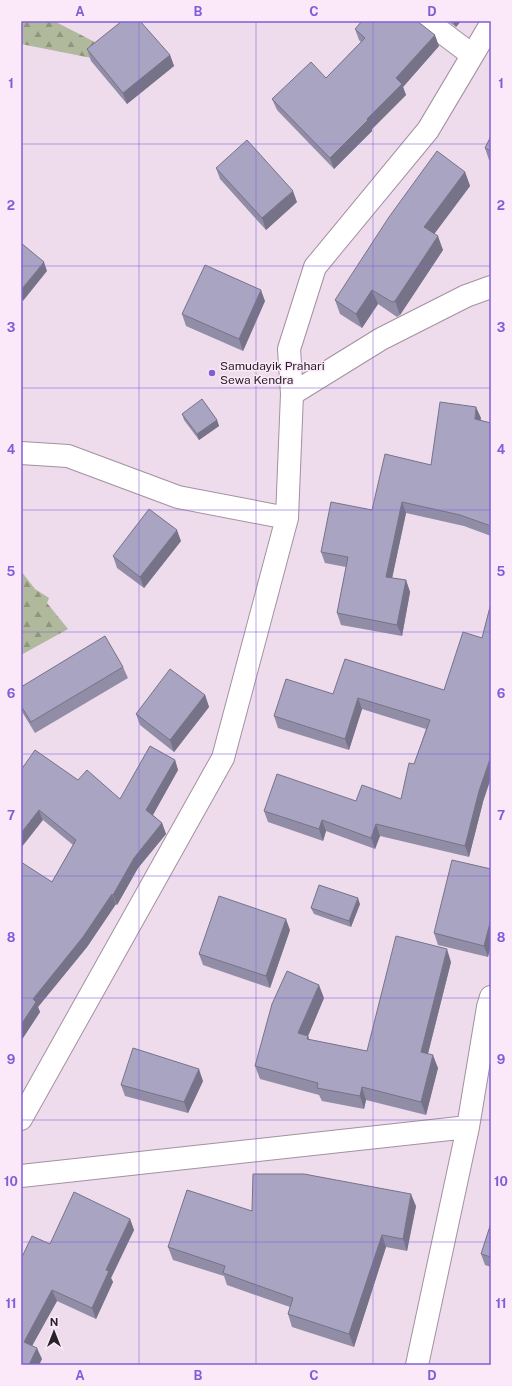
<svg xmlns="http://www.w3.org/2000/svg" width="512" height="1386" font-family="'Public Sans',sans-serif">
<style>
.forest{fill:url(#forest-firs)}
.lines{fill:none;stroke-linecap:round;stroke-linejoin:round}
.minor-casing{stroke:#a391a1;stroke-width:24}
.minor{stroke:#fff;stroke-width:22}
.wall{fill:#918da7}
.shaded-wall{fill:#767388}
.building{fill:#a9a4c2;stroke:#767388}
.grid{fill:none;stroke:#7f5ed8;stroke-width:1;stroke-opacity:0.55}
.poi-dot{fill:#7f5ed8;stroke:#fbe8f9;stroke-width:1.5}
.labels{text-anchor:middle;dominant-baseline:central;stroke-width:3;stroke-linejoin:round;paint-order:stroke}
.poi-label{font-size:12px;fill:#282127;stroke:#fbe8f9;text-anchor:start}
.neatline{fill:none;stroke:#7f5ed8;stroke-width:1.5}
.grid-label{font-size:13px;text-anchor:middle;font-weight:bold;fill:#7f5ed8}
</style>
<defs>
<pattern id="forest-firs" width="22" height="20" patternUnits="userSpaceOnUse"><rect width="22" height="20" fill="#b0b99b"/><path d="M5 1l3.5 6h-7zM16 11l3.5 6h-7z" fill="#8f967e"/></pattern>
</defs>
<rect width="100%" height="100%" fill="#eedbec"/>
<path class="forest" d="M21,21h33l93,48 -126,-25z
M21,571l14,18 14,9 -2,5 21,26 -47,26z"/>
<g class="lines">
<defs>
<path id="minor" d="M427,21l45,34
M292,394l89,-55 85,-43 25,-9
M21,453l47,3 110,41 109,21
M21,1119l202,-361 64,-240 5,-124 -3,-45 26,-82 113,-137 63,-106
M21,1176l447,-49
M417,1365l51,-238 20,-120 3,-10"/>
</defs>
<use href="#minor" class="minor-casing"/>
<use href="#minor" class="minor"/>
</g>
<path class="wall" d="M448,21h15l-1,1 -1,-1 -5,6z
M355,29l84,17 -36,41 3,8 -34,34v2l-38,38 -57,-59 -5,-11 54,-21 35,-36 -2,-2z
M87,49l83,6 4,11 -47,38 -36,-43z
M491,136v24h-2l-4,-12z
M216,168l81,34 -31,28 -46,-51z
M465,172l5,14 -36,48 9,16 -43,65 -3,2 -19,-13 -16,24 -22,-14 -5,-14z
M265,301l-22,50 -57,-25 -4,-12z
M182,414l35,6 2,6 -20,14 -15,-20z
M481,418l-1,2 11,3v113l-27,-10 -58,-13 -14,65 14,2 4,12 -8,44 -61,-11 -4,-12 9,-46 -21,-4 -4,-11 51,-42 59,-45z
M181,541l-37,47 -27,-20 -4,-12z
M482,638l1,164 -14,55 -89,-21 -5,13 -49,-18 -3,10 -55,-19 -4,-11 92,-10 45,-2 13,-35 12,-35 -64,-20 -13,41 -71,-22 -4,-12 59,-22 111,-4z
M123,667l5,11 -93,55 -14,-23v-23z
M205,695l4,12 -35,45 -34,-27 -4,-11z
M175,760l3,10 -25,45 9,8 4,11 -28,34 -21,37 -1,-1 -29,43 -49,60 2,5 -19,29 31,-159 21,-37 -30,-25 -22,-50 57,10 42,19z
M491,869l-3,88 -50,-12 -4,-12z
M360,904l-9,23 -37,-13 -3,-6z
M290,930l-20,58 -67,-23 -4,-11z
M451,962l-23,92 10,14 -12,47 -60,-15 -2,9 -42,-8 -3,-6 -59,-16 -5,-13 69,-68 -16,38 1,4 58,11z
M203,1081l-15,32 -63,-17 -4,-11z
M416,1206l-9,45 -21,-4 -32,100 -62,-20 -4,-13 2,-7 -63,-22 -3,-9 -51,-16 -5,-13 84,-36z
M130,1219l4,11 -23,48 2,4 -17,37 -39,-18 -25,45 10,13 -21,6 29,-121z
M491,1223v44l-6,-2 -4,-11z"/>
<path class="shaded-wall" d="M453,21h8l-5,6z
M435,35l4,11 -36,41 3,8 -34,34v2l-38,38 -4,-11 66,-80z
M170,55l4,11 -47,38 -4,-11z
M465,172l5,14 -41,55 -5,-14z
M293,191l4,11 -31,28 -4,-12z
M438,236l5,14 -43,65 -5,-14z
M44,262l3,9 -24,30 -2,-5v-6z
M261,290l4,11 -22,50 -4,-12z
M372,290l6,14 -16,24 -6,-14z
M476,407l5,11 -2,12 -4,-11z
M217,420l2,6 -20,14 -2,-6z
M402,502l4,11 -16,75 -4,-11z
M177,530l4,11 -37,47 -4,-11z
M406,580l4,12 -8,44 -5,-11z
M205,695l4,12 -35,45 -4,-12z
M358,698l4,11 -13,41 -4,-11z
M491,756v22l-8,24 -14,55 -4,-11 14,-55z
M175,760l3,10 -28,50 -4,-10z
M39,810l4,10 -22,28v-15z
M322,820l4,11 -3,10 -4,-12z
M162,823l4,11 -28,34 -21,37 -4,-10 21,-37z
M376,824l4,12 -5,13 -4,-11z
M112,894l4,10 -29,43 -49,60 2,5 -19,29v-16l12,-26z
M358,898l2,6 -9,23 -2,-6z
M286,919l4,11 -20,58 -4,-12z
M491,919v27l-3,11 -4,-11z
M447,949l4,13 -26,103 -4,-13z
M319,985l5,13 -16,38 4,13 -14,-16z
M433,1055l5,13 -12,47 -5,-13z
M199,1069l4,12 -15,32 -4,-11z
M362,1087l4,13 -2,9 -4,-13z
M411,1194l5,12 -9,45 -4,-12z
M130,1219l4,11 -23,48 2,4 -17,37 -4,-11 14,-38z
M382,1235l4,12 -32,100 -5,-13z
M52,1290l5,11 -29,52 -4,-11z
M37,1348l5,11 -3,6h-10z"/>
<path class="building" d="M122,21h18l30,34 -47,38 -36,-44z
M362,21h55l18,14 -39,43 6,6 -35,35 1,1 -38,38 -58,-59 39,-37 15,16 39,-40 -10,-9z
M491,136v15l-6,-3z
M247,140l46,51 -31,27 -46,-50z
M437,151l28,21 -41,55 14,9 -43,65 -3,1 -20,-12 -16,24 -21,-14 54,-83z
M21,243l23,19 -23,28z
M205,265l56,25 -22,49 -57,-25z
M202,399l15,21 -20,14 -15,-20z
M440,402l36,5 -1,12 16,4v103l-31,-11 -58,-13 -16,75 20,3 -9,45 -60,-12 11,-56 -27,-5 10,-50 41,8 13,-56 46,11z
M149,509l28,21 -37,47 -27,-21z
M491,603v153l-12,35 -14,55 -89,-22 -5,14 -49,-18 -3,9 -55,-18 13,-37 79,27 6,-16 39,14 8,-36 5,1 16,-44 -72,-22 -13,41 -71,-23 12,-37 47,15 12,-35 99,31 19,-58 19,6z
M105,636l18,31 -92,55 -10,-16v-19z
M170,669l35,26 -35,45 -34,-26z
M150,746l25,14 -29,50 16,13 -28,35 -21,37 -1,-1 -29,43 -50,62 3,3 -15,23v-163l31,20 24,-42 -37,-30 -18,23v-63l14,-20 43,30 9,-10 33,29z
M452,860l39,9v50l-7,27 -50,-13z
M319,885l39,13 -9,23 -38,-13z
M219,896l67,23 -20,57 -67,-22z
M396,936l51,13 -26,103 12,3 -12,47 -59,-15 -2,9 -43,-8 1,-5 -63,-17 17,-62 15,-33 32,14 -21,48 10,3 -1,3 60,12z
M133,1048l66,21 -15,33 -63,-17z
M253,1174h51l107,20 -8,45 -21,-4 -33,99 -61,-20 5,-16 -70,-25 2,-7 -57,-19 19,-57 65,21z
M74,1192l56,27 -24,51 3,1 -17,37 -40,-18 -28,52 13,6 -8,17h-8v-106l11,-23 18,8z
M491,1223v34l-10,-3z"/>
<path class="grid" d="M139,21v1344M256,21v1344M373,21v1344M21,144h470M21,266h470M21,388h470M21,510h470M21,632h470M21,754h470M21,876h470M21,998h470M21,1120h470M21,1242h470"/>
<circle class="poi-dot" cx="212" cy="373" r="4"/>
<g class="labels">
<g class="poi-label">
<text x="220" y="366">Samudayik Prahari<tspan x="220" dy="14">Sewa Kendra</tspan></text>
</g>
</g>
<rect width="512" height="1386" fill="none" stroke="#fbe8f9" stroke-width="44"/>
<g transform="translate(54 1332)" stroke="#fbe8f9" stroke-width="3" paint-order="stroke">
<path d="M0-3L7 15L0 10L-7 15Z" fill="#282127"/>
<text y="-6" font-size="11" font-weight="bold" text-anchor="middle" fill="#282127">N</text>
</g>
<rect x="22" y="22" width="468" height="1342" class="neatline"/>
<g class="grid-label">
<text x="80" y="16">A</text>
<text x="198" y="16">B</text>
<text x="314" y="16">C</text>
<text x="432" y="16">D</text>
<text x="11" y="88">1</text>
<text x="501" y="88">1</text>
<text x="11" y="210">2</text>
<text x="501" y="210">2</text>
<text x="11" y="332">3</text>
<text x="501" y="332">3</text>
<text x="11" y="454">4</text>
<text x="501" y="454">4</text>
<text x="11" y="576">5</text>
<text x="501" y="576">5</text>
<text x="11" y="698">6</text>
<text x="501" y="698">6</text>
<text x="11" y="820">7</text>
<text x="501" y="820">7</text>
<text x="11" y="942">8</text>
<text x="501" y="942">8</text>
<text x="11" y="1064">9</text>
<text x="501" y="1064">9</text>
<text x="11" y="1186">10</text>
<text x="501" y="1186">10</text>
<text x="11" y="1308">11</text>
<text x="501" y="1308">11</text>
<text x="80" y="1380">A</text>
<text x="198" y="1380">B</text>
<text x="314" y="1380">C</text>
<text x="432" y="1380">D</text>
</g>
</svg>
